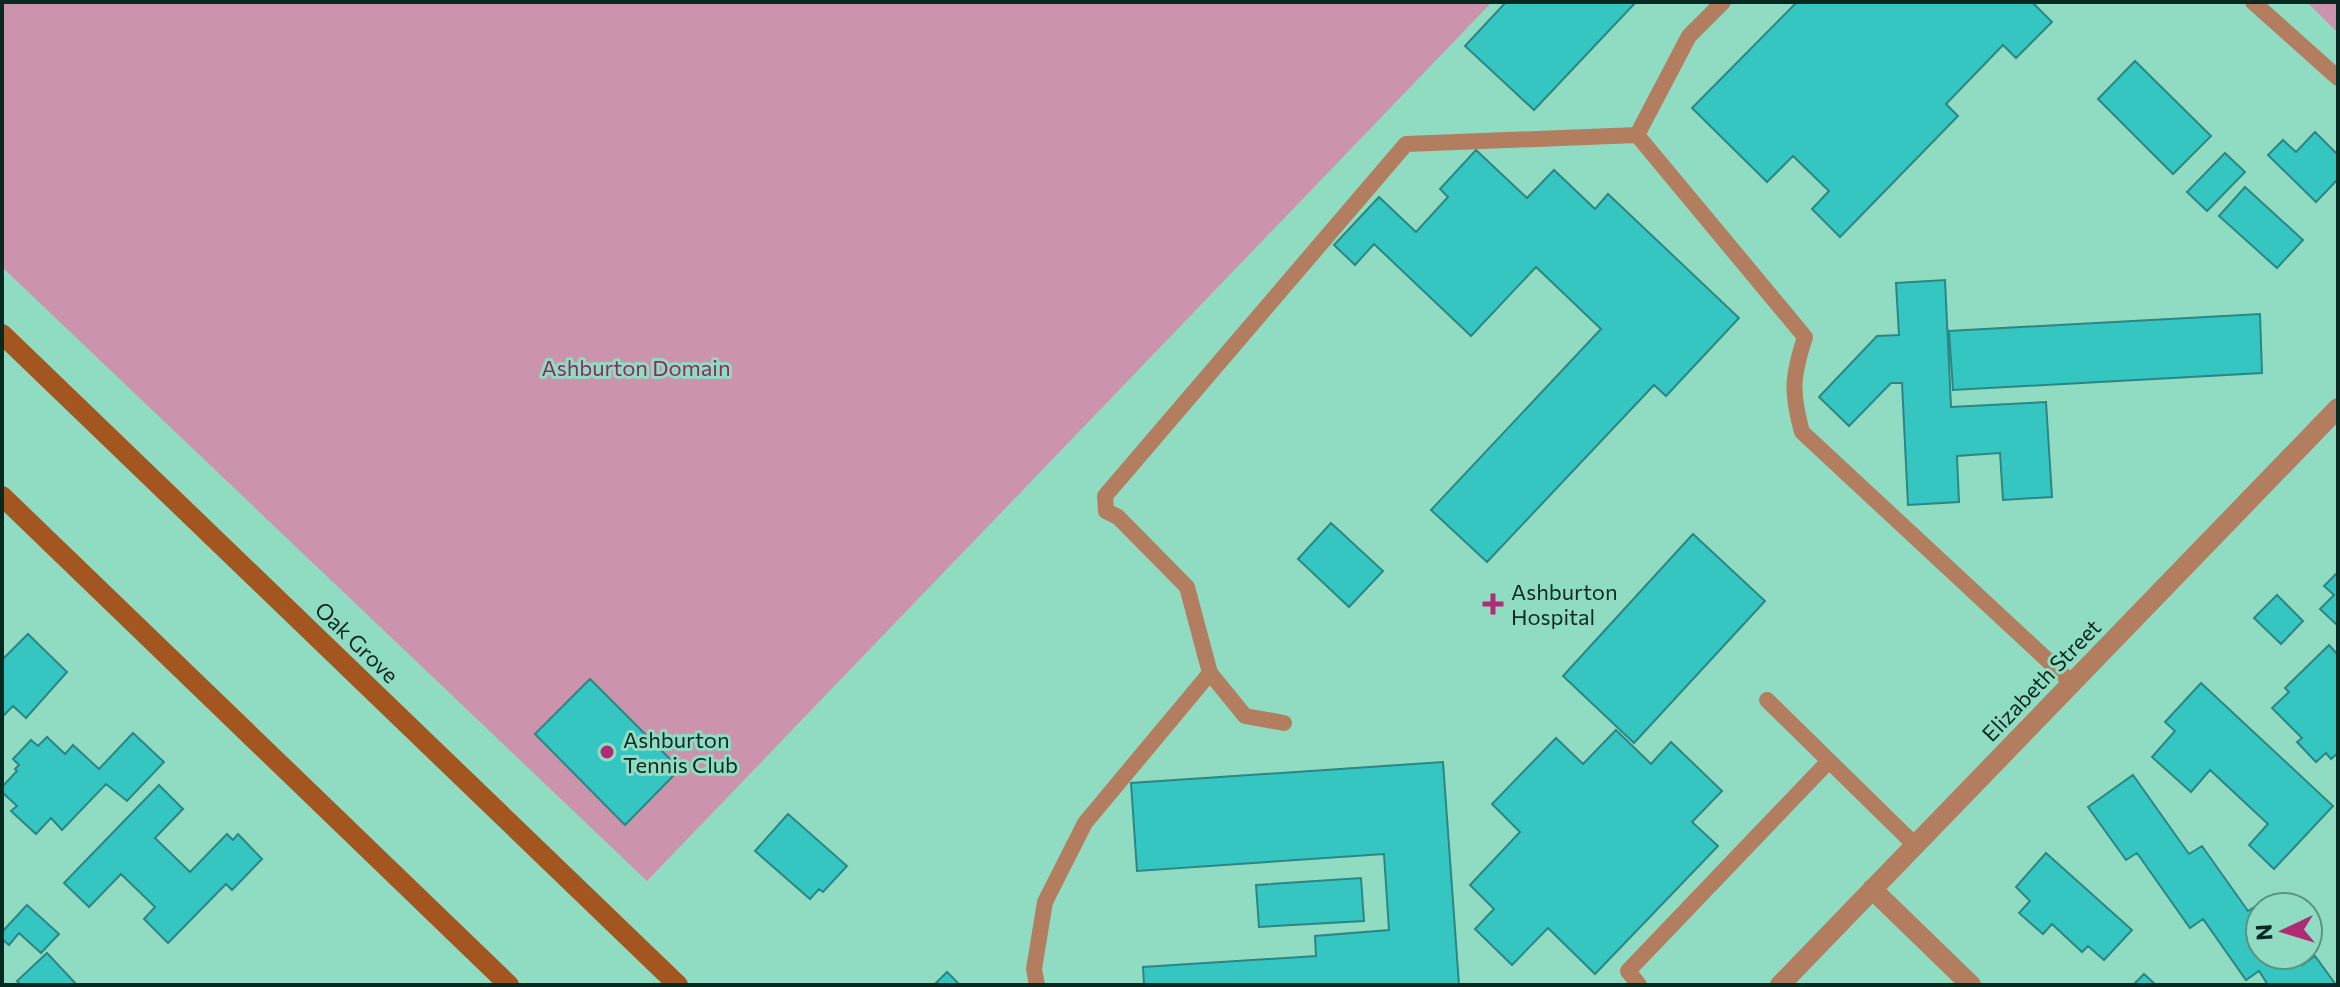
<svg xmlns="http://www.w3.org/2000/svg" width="2340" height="987" font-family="Commissioner,sans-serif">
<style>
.green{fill:#cc93ac}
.building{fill:#35c6c2;stroke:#2c8683;stroke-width:2}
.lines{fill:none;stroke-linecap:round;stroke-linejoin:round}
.lane{stroke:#b37e5f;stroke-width:16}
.street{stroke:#b37e5f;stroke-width:20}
.secondary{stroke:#a45620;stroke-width:20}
.poi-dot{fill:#af2b74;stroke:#90dcc3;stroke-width:3}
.labels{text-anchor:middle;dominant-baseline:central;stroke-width:6;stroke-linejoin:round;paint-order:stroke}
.park-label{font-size:22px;fill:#8f2960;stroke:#90dcc3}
.poi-label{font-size:22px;fill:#082920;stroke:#90dcc3;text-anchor:start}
.street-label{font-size:22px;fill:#082920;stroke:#90dcc3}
</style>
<rect width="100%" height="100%" fill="#90dcc3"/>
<path class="green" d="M2,2h1490l-845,879 -645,-614z
M2307,2h31v31z"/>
<path class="building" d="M1506,2h130l-102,108 -69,-64z
M1797,2h235l20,20 -36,36 -13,-13 -57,59 12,12 -118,121 -28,-28 17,-18 -36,-35 -26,26 -75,-74z
M2135,61l76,75 -38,38 -75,-75z
M2315,132l23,23v24l-22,23 -48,-47 15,-15 13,12z
M1476,150l51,48 27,-28 41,39 13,-15 131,124 -73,78 -12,-11 -167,177 -56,-52 170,-181 -65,-62 -65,69 -97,-92 -19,21 -21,-20 45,-48 37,35 32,-35 -8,-8z
M2225,153l20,19 -38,39 -20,-19z
M2245,187l58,53 -26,28 -58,-52z
M1945,280l6,127 95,-5 6,95 -49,3 -3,-47 -43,3 2,46 -51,3 -6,-122h-11l-42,43 -30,-29 58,-61 22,-1 -3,-52z
M2260,314l2,59 -309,17 -4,-59z
M1331,523l52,48 -34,36 -51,-48z
M1693,534l72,67 -131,142 -71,-67z
M2338,572v54l-18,-17 14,-14 -10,-9z
M2277,595l26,26 -22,23 -27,-26z
M28,634l39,38 -41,46 -13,-12 -11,11v-57z
M2329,645l9,10v98l-7,6 -5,-6 -10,9 -19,-20 5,-4 -30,-30 17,-16 -4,-4z
M590,679l90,90 -55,56 -90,-91z
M2201,683l132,123 -59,63 -25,-24 19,-21 -58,-54 -19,22 -39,-35 23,-26 -10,-9z
M1616,730l35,34 20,-22 51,49 -30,31 26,24 -123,128 -47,-46 -36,37 -37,-36 19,-20 -24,-24 50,-53 -28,-28 64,-66 27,26z
M133,733l31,29 -37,39 -21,-17 -44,46 -11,-12 -15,16 -25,-23 6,-5 -15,-14v-5l15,-16 -2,-2 4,-4 -6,-6 18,-19 7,6 9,-9 18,17 8,-9 26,24z
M1443,762l16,223h-315l-1,-18 173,-11 -1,-20 74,-6 -5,-76 -247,17 -6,-88z
M2133,775l56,79 13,-8 46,65 11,-7 2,3 -1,48h35l7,10 13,-9 21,29h-68l-9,-14 -13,9 -43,-61 -13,9 -53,-75 -11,7 -38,-53z
M159,785l24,24 -28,29 35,34 37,-38 6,6 5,-6 24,25 -30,31 -6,-6 -58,59 -24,-24 11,-12 -34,-33 -32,33 -25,-24z
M788,814l59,52 -24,26 -4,-3 -9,10 -55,-48z
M2046,853l86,77 -28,30 -16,-14 -6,6 -30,-28 -9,10 -24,-21 11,-12 -14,-14z
M1361,878l3,43 -105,6 -3,-42z
M27,905l32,29 -18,19 -22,-20 -10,12 -7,-6v-7z
M47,953l30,32h-56l-4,-4z
M947,972l13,13h-26z
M2144,974l12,11h-23z"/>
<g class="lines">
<path class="lane" d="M2253,2l85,76
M1637,135l52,-99 34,-34
M1210,673l35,43 39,7
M1767,700l149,146
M1037,985l-3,-16 11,-67 40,-79 125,-150 -23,-86 -69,-70 -12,-6 -1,-15 301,-352 231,-9 168,202c-13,40 -14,55 -3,95l269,250
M1639,985l-11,-14 201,-210"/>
<path class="street" d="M1872,889l99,96
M1780,985l558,-577"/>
<path class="secondary" d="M2,334l676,651
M2,496l507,489"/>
</g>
<g class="poi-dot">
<path d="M1489 592h8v8h8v8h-8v8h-8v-8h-8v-8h8z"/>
<circle cx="607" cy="752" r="8"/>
</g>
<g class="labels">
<g class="park-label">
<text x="636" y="367">Ashburton Domain</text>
</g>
<g class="poi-label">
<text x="1511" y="591">Ashburton<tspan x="1511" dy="25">Hospital</tspan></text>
<text x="623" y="739">Ashburton<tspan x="623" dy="25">Tennis Club</tspan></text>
</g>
<g class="street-label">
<text transform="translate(357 642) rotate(44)">Oak Grove</text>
<text transform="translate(2041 680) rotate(-46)">Elizabeth Street</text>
</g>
</g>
<rect width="2340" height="987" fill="none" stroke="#082920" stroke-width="8"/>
<g transform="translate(2284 931) rotate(266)"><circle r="38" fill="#90dcc3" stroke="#5a9482" stroke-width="2"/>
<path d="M0-6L14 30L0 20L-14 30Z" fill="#af2b74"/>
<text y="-12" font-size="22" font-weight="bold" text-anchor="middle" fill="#082920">N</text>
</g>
</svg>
